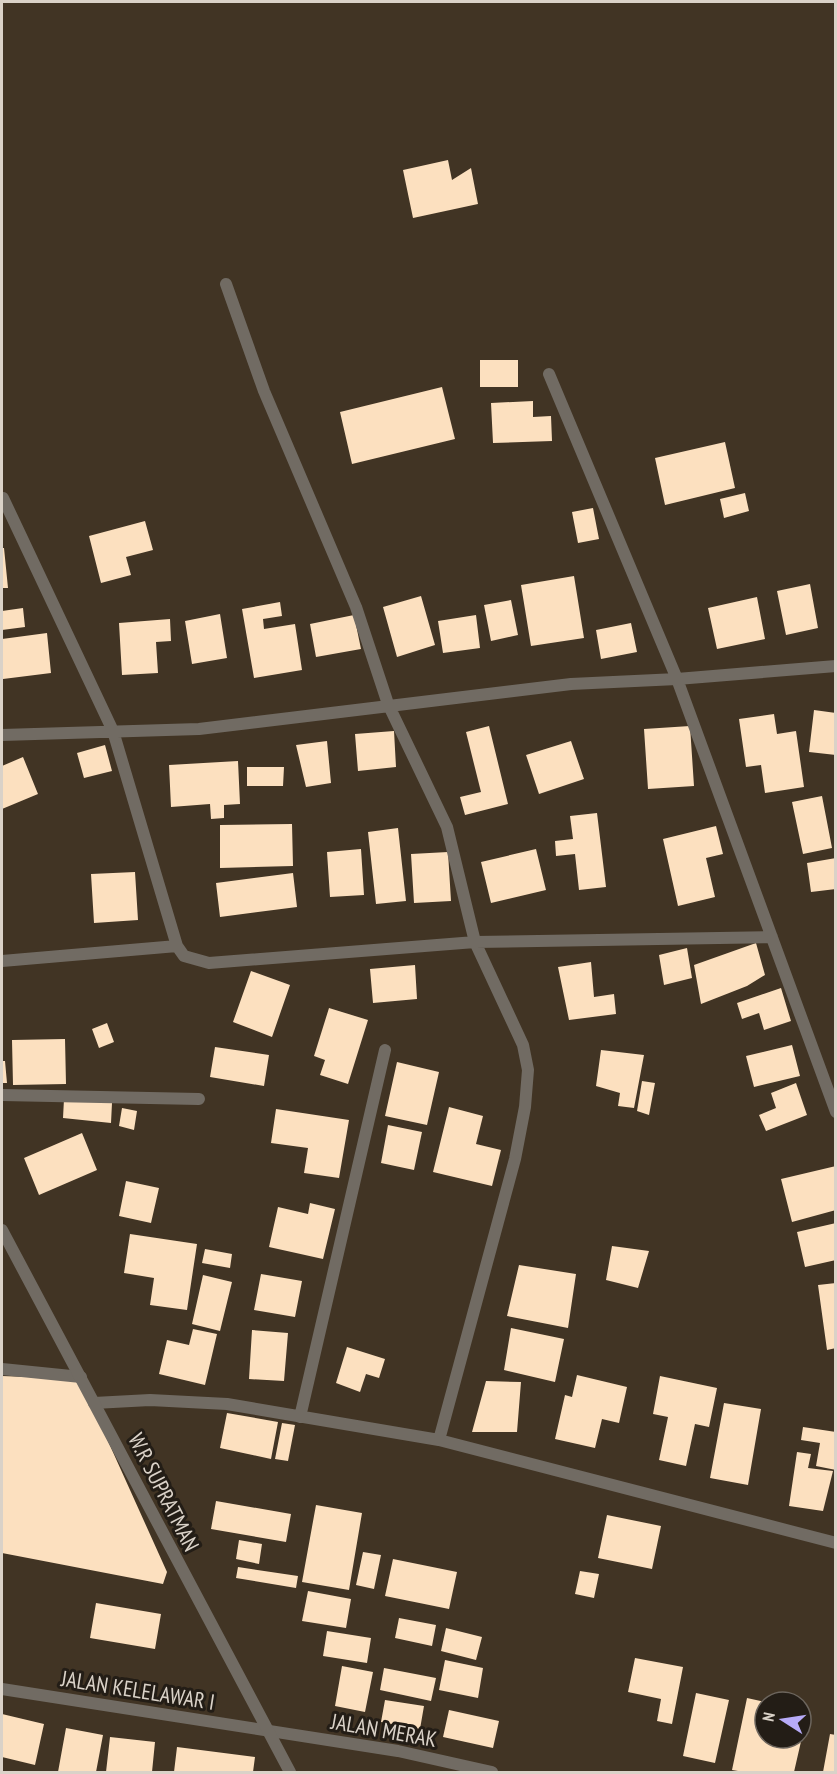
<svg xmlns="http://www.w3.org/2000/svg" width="837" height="1774" font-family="'PT Sans Narrow',sans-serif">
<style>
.building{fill:#fce0bf}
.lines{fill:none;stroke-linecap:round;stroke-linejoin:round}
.minor{stroke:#716b63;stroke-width:12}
.tertiary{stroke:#716b63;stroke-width:12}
.labels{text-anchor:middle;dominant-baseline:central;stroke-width:6;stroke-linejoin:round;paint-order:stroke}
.street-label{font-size:22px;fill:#dad2c8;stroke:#231d16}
</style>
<rect width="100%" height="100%" fill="#413424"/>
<path class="building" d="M448,160l4,20 19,-12 7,36 -65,14 -10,-48z
M480,360h38v27h-38z
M442,387l13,52 -103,25 -12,-52z
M533,401v16l18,-1 1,25 -59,2 -2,-40z
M725,442l10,46 -70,17 -10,-47z
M745,493l4,18 -25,7 -4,-19z
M593,508l6,31 -21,4 -6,-31z
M145,521l8,29 -27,7 5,18 -30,8 -12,-47z
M2,548h2l4,40h-6z
M574,576l10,62 -53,8 -10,-61z
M810,584l8,44 -32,7 -9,-44z
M421,596l14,49 -38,12 -14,-50z
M757,597l8,42 -48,10 -9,-41z
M511,600l7,35 -27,6 -7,-36z
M280,602l2,14 -19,3 1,10 31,-5 7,46 -48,8 -12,-69z
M23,608l2,19 -23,3v-19z
M220,614l7,44 -35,6 -7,-43z
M354,615l7,34 -45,8 -6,-33z
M476,615l4,33 -37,5 -5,-32z
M170,619l1,22 -15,1 2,31 -36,2 -3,-52z
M631,623l6,29 -36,7 -5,-29z
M47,633l4,40 -48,6 -1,-40z
M814,710l22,3v42l-27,-3z
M774,714l3,20 19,-3 8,56 -39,6 -4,-28 -15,2 -7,-48z
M489,726l19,78 -43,11 -5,-18 21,-5 -15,-60z
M690,726l4,60 -46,3 -4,-60z
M394,731l2,36 -38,4 -3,-37z
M327,741l4,42 -25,4 -10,-42z
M571,741l13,38 -45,15 -13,-39z
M105,745l7,26 -28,7 -7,-25z
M23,757l15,37 -36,15v-43z
M238,761l2,43 -16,1v13l-13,1 -1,-15 -39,3 -2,-42z
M247,767h37l-1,19h-36z
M822,796l10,52 -29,6 -11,-52z
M597,813l9,74 -27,3 -4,-36 -19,2 -1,-15 18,-2 -3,-23z
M292,824l1,42 -73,2v-43z
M716,826l7,28 -17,4 9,39 -37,9 -15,-67z
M398,828l8,73 -30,3 -8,-72z
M361,849l3,46 -34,2 -3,-45z
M536,849l10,41 -55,13 -10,-41z
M448,852l3,49 -37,2 -3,-49z
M836,858v31l-25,3 -4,-29z
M135,872l3,48 -44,3 -3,-49z
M293,873l4,34 -77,10 -4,-34z
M756,943l9,32 -18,11 -46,18 -7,-39z
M687,948l5,30 -28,7 -5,-30z
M591,962l3,35 20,-3 2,20 -47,6 -11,-53z
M415,965l2,34 -44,4 -3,-34z
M251,971l39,14 -18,52 -39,-15z
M781,988l10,33 -27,9 -5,-17 -17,6 -5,-16z
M329,1008l39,12 -20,64 -28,-9 5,-15 -11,-4z
M107,1023l7,19 -15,6 -7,-19z
M65,1039l1,45 -53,1 -1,-45z
M792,1045l8,31 -46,11 -8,-31z
M215,1047l54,8 -5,31 -54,-9z
M601,1050l43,5 -10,53 -16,-2 2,-13 -24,-7z
M2,1061h3l2,22h-5z
M397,1062l42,10 -12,53 -42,-9z
M642,1081l13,2 -6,32 -12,-4z
M796,1083l11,32 -41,16 -7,-16 17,-7 -5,-15z
M64,1099l48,4 -1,20 -48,-5z
M449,1107l34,9 -7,28 25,6 -9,36 -59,-14z
M122,1108l15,3 -3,19 -15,-4z
M276,1109l73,11 -10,58 -35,-5 4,-25 -37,-5z
M388,1125l34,7 -8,38 -33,-7z
M82,1133l15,37 -58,25 -15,-37z
M836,1166v44l-44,12 -11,-43z
M126,1181l33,7 -8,35 -32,-7z
M310,1203l25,6 -12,50 -54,-12 9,-40 30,7z
M836,1223v37l-31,7 -8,-35z
M130,1234l67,10 -10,66 -37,-5 4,-27 -30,-5z
M612,1246l37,5 -11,37 -32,-8z
M205,1249l27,5 -2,14 -28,-5z
M519,1265l57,9 -8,54 -61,-12z
M261,1274l41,7 -7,36 -41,-7z
M203,1275l29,7 -12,49 -28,-7z
M836,1283v65l-9,2 -9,-65z
M511,1328l53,11 -9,43 -51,-12z
M193,1329l24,5 -12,51 -46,-11 8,-34 22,5z
M252,1330l36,3 -4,48 -35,-2z
M347,1347l38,12 -6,19 -13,-4 -6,18 -24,-9z
M577,1375l50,12 -8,36 -17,-4 -7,29 -40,-9 10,-44 7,2z
M2,1376l78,3 87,193 -4,12 -161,-31z
M660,1376l57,12 -8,39 -14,-3 -9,42 -27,-6 9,-43 -15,-3z
M486,1381l35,1 -4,50h-45z
M724,1403l37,6 -13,76 -38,-7z
M227,1413l51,9 -7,37 -51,-11z
M282,1423l13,2 -7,36 -13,-2z
M803,1427l33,5v38l-20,-4 4,-23 -19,-3z
M797,1452l14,2 -3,14 25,3 -10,40 -34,-5z
M216,1501l75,13 -5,28 -75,-13z
M316,1505l46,8 -13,77 -47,-8z
M607,1515l54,11 -9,43 -54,-11z
M239,1540l23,4 -3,20 -23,-5z
M363,1552l18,3 -7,34 -18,-4z
M393,1559l64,13 -8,37 -64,-13z
M238,1567l60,9 -2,12 -60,-10z
M580,1571l19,3 -5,24 -19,-4z
M308,1591l43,8 -5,29 -44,-7z
M96,1603l65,11 -6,35 -65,-11z
M399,1618l37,7 -4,21 -37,-8z
M446,1628l36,9 -6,23 -35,-9z
M327,1631l44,7 -4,25 -44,-7z
M635,1658l48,9 -11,57 -15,-3 4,-22 -33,-7z
M445,1660l38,8 -5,30 -39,-8z
M342,1666l31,6 -8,40 -30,-6z
M384,1668l52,10 -5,23 -51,-11z
M696,1693l33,7 -14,63 -32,-7z
M747,1698l18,4v36h36v-28l7,1 -14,61h-50l-12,-2z
M385,1700l39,6 -4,23 -39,-7z
M449,1710l50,11 -6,27 -50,-11z
M2,1714l42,10 -9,41 -33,-8z
M66,1728l37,7 -7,37h-38z
M830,1734l6,1v37h-13z
M110,1737l45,5 -3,30h-46z
M177,1747l78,10 -2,15h-79z"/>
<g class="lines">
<path class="minor" d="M226,284l38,107 92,216 32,97 59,123 28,115 48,103 5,25 -3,37 -10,52 -76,281
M549,374l128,305 159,-13
M3,498l110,233 64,215 7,10 25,7 266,-21 297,-5
M2,735l197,-6 372,-45 106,-5 159,433
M2,961l175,-15
M2,1095l197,4
M2,1369l79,8
M94,1403l56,-3 77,4 212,36 397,103
M300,1417l85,-367
M2,1689l396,62 94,21"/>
<path class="tertiary" d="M2,1230l288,542"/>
</g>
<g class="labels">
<g class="street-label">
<text transform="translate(164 1492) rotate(63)">W.R SUPRATMAN</text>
<text transform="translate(138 1690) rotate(9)">JALAN KELELAWAR I</text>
<text transform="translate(384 1730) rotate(10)">JALAN MERAK</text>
</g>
</g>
<rect width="837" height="1774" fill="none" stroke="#dad2c8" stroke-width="6"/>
<g transform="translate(783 1720) rotate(282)"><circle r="28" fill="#231d16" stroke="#6c655d" stroke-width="1.5"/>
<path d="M0-4.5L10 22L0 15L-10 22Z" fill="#b7abf8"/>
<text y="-9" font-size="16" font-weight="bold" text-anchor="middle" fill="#dad2c8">N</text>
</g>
</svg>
